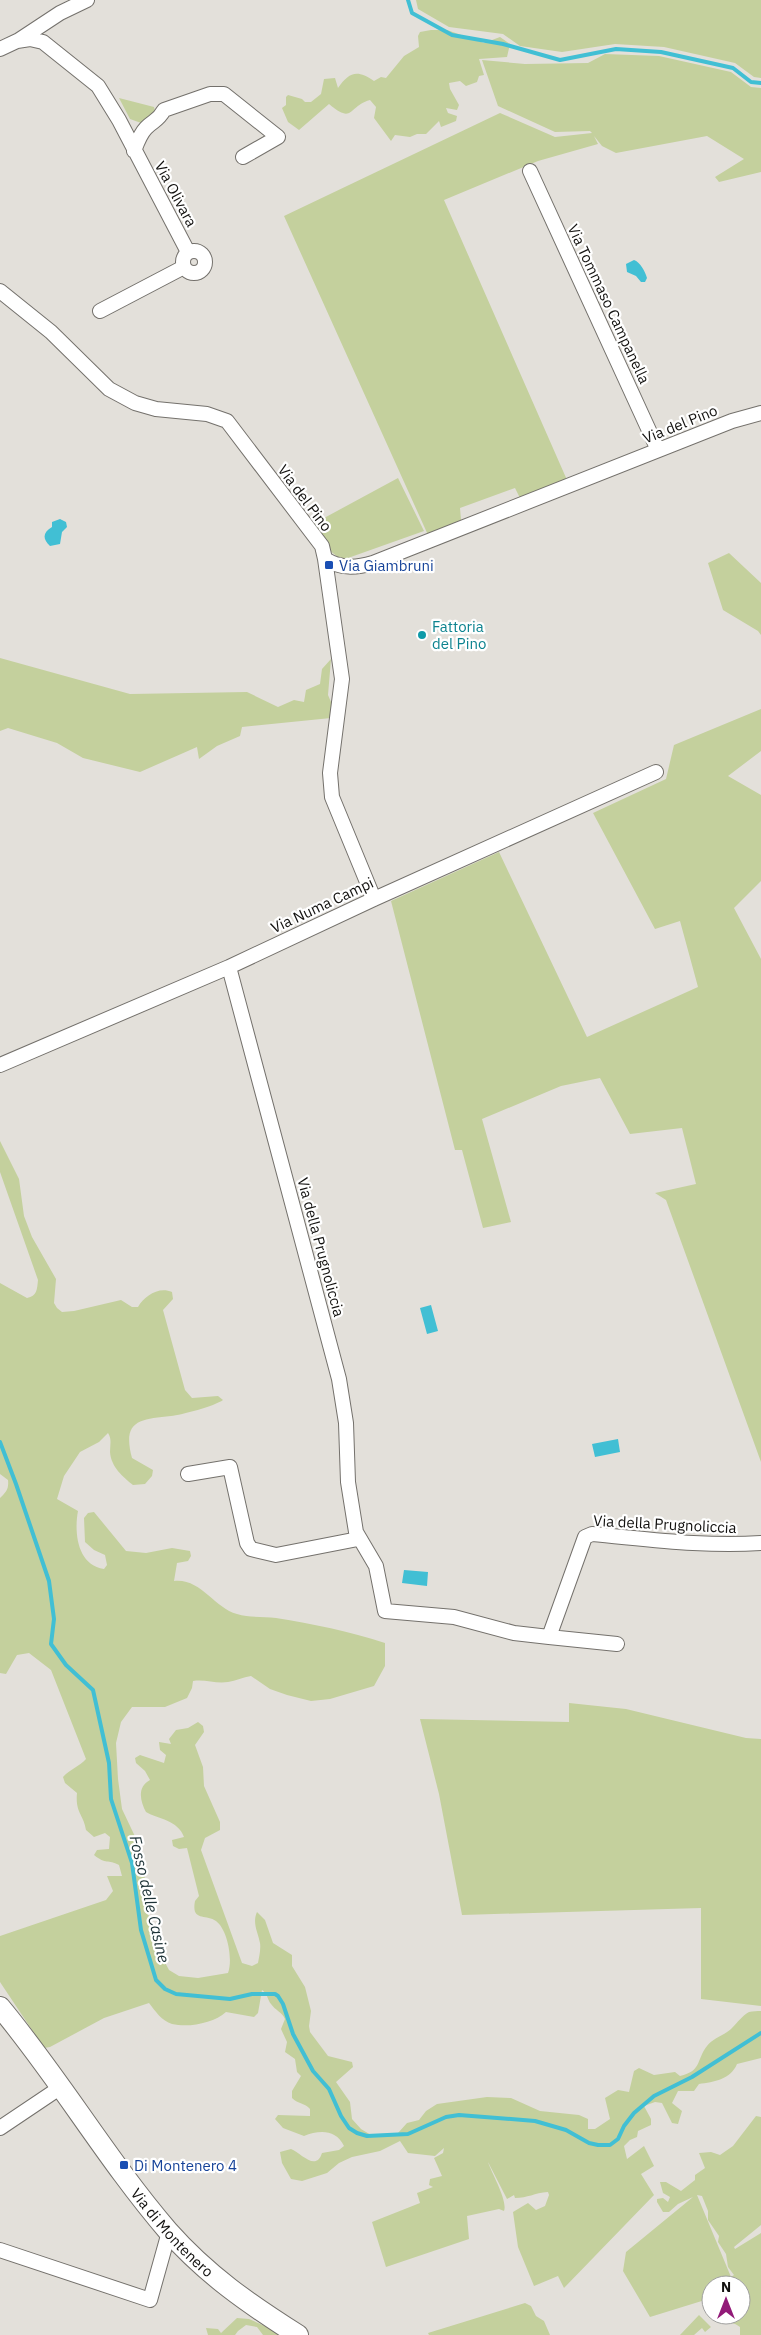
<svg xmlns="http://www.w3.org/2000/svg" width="761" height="2335" font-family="'IBM Plex Sans',sans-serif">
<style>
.green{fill:#c4d09d;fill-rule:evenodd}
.water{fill:#41bfd4}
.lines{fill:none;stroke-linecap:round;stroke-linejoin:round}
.stream{stroke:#41bfd4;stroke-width:4}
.street-casing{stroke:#74716c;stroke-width:16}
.secondary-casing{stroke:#74716c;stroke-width:22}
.street{stroke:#fff;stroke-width:14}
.secondary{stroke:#fff;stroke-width:20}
.transit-dot{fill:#1a4fb4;stroke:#fff;stroke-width:2}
.culture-dot{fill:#0f9aa8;stroke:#fff;stroke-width:2}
.labels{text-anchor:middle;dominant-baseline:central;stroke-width:4.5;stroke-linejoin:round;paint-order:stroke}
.street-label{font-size:15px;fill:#12110f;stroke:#fff}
.transit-label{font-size:15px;fill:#164399;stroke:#fff;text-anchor:start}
.culture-label{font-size:15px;fill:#0d838f;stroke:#fff;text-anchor:start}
.water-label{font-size:16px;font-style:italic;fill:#1e3337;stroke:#fff}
</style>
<rect width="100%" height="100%" fill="#e3e0da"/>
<path class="green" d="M416,0h345v78l-7,-1 -19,-14 -71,-16 -49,-3 -53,8 -42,-6 -17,-12 -54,-7 -31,-18z
M431,30h16l37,13 16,-6 10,7 -3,13 -28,2 5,16 -5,1 -2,6 -11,4 -6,-5 -11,2 1,6 9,16 -2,5 -11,-2 2,5 9,3 -1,5 -15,6 -2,-6 -13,13h-9l-7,3 -15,-2 -4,6 -17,-23 2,-11 -6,-7c-22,6 -16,25 -41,4l-30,26 -11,-8 -6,-14 4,-3v-8l2,-2 14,4 3,3h6l10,-8 3,-15 11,-1 3,10c11,-16 19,-19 36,-7l7,-4 5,1 18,-22 15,-9 -1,-11 2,-4z
M605,54l54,2 72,16 20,15 10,1v84l-42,10 -4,-5 29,-18 -37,-23 -91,17 -14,-7 -8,-10 4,8 -60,17 -94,39 123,280 -47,18 -5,-10 -55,20 1,12 -33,15 -144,-319 216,-103 55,24 37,-4 -2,-2 -35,1 -57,-26 -16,-46 43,4 63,-1z
M119,98l35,9 2,9 -12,8 -14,-5z
M398,478l26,53 -76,27h-9l-10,-8 -16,-26z
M729,553l32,30v52l-3,-4 -35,-21 -15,-47z
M0,658l130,36 117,-2 31,15 16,-7 10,2 2,-12 14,-6 2,-15 9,-10 -3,36 3,7v16l-89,9 -2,9 -23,10 -18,13 -2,-12 -57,25 -57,-14 -26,-15 -49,-15 -8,3z
M761,709v42l-33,25 33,19v86l-27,27 27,51v503l-95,-262 -11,-7 41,-9 -14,-56 -52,6 -30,-56 -39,8 -79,33 29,103 -28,6 -21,-78h-7l-64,-249 108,-49 88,185 111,-50 -18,-66 -25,8 -62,-116 73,-34 8,-34z
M0,1141l19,38 5,37 8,21 24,42 -2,24 3,5 5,4 12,-1 47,-11 11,7h6c6,-11 21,-21 34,-15l1,7 -10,11 22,80 7,8 26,-2 5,4c-8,6 -42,15 -52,16 -32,3 -49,5 -39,42l21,12 -1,6 -7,8 -12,1c-10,-8 -22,-18 -23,-33 0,-7 2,-13 -2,-19l-9,9 -19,10 -16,24 -7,23 21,12c-4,21 -1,54 26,58l3,-4 -2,-10 -11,-5 -9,-8 -1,-24 4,-5 6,-1 32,39 20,2 26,-5 18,3 1,5 -3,5 -11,2 -3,18c27,-3 40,27 63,33 12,4 27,2 39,4 37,6 73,13 109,25v23l-11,20 -44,13 -19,2 -24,-6 -17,-6 -19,-13c-8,1 -15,5 -23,6 -12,2 -23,-3 -35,-1l-1,7 -5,10 -22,9h-33l-11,15 -5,21 2,36 4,30 18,38 3,11 4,46 5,34 17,32 10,6 19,2 30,-5c5,-13 0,-43 -12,-52 -10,-7 -25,1 -21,-20l4,-5 -12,-48 -8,1 -6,-3 -1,-6 12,-3c-6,-17 -26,-18 -38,-25 -6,-11 -9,-25 4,-32l-5,-9 -9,-8 -1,-5 5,-3 24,8 2,-8 -6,-5 -1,-8 12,2 -2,-5 7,-9 12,-2 10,-6 5,4 1,6 -9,13 8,22 1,19 16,36v8l-15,8 -4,12 41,113 10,3 6,-3c1,-6 3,-14 2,-20 -2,-11 -8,-20 -3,-31l8,8 8,23 19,12v11l13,21 6,24 -2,15 1,6 18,24 24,6 1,5 -17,15 14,20 2,17 9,10 10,6 27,-2 9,-10 12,-3 7,-9 11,-7 50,-7 24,1 29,13 39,4 9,4v10h7l15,-10 -5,-21 13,-8 11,2 5,-21 5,-3 15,7 21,-3 5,4c22,-5 16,-16 27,-30 6,-8 18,-11 25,-18 6,-6 10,-12 17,-16 4,-1 8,-1 12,-1v47l-24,6c-6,15 -23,18 -38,20l-5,7h-16l-6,12 10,8 -4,13 -6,-1 -10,-20 -7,-1 -11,4 7,13v6l-13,6 -1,6 -7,3 -6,6 3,13 17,-13 10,20 -13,8 13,21 -90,93 -6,-12 -24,10 -16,-39 -5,-35 15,-9 8,7 9,-4 4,-11 -1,-3c-14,1 -20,6 -33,6l-1,-3 -7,4 -19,-37c4,12 20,39 16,49l-5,-2 -32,7 2,23 -83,28 -14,-45 48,-19 -3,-10 16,-6 -4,-2 1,-6 12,-3 -8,-18 9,-5 1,-5 -9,8 -27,-3 -8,-12 -20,10 -28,6 -13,6 -12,10 -25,8 -11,-2 -9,-16 -2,-11 11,-3c10,4 25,23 31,4l17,-3 5,-4c-8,-17 -25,-16 -40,-10l-21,-8 -8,-9 3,-4 32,1v-7c-5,-6 -12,-5 -18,-11v-7l9,-15 -4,-4 -2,-13 -10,-7 2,-10 -6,-13 4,-10c-3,-7 -10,-9 -14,-15 -4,-5 -3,-10 -9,-14l-4,23 -4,4 -28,-5c-12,11 -37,16 -54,12 -10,-3 -17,-13 -23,-21l-45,15 -54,29 -6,1 -44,-66v-46l106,-36 7,-9 -6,-15h15l-3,-11c-11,-6 -13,0 -25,-10l3,-5 12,-1 1,-12 -5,-4 -11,4 -8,-7c-2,-15 -11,-17 -9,-37l-12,-10 -2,-6c7,-8 16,-10 23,-18l-35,-89 -22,-17 -12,2 -11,19 -6,-1v-175c6,-6 9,-9 8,-18l-8,-6v-191l27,15c10,-2 10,-8 11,-18l-38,-108z
M569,1703l57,6 120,29 15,1v267l-60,-7v-91l-239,7 -23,-121 -19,-75 149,3z
M756,2116l5,1v108l-27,22 1,2 26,-16v102h-21v-8c-11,-9 -25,-1 -32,-16 -2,-4 -4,-7 -3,-11l-55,17 -27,-46 3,-19 67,-55 -15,7 -9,8h-6l-6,-10v-3l6,-1 5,4 2,-5 -7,-4 -3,-11h6l15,9 14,-11v-5l10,-7 -6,-15 12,-1 9,3 13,-9zM697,2195l5,1 6,15v9l11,16 -1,6 8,12 2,13 6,8 -3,2zM711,2285h30v30h-30z
M525,2303l6,3 5,10 8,5 6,14h-121l-1,-2z
M699,2315l12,12 -6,5 -3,-4 -8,7h-14z
M237,2318l12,1 36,16h-22l-6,-8 -11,-2 -8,6 -3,4h-27l-2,-7 12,1 3,4z"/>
<path class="water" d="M634,260c6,2 11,11 13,18l-2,4h-4l-5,-6 -9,-4 -1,-8z
M60,519l6,3 1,5 -5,5 -2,12 -10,2c-8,-7 -7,-14 2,-19v-5z
M431,1305l7,26 -11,3 -7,-26z
M618,1439l2,13 -25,5 -3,-13z
M404,1570l24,2 -1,14 -25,-3z"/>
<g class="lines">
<path class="stream" d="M408,0l4,13 40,22 51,9 57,16 56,-11 45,3 72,16 18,14 10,1
M0,1442l16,42 33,97 5,38 -3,25 15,21 27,25 16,73 2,36 21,64 9,67 15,50 9,9 11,5 54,5 22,-5h23l3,2 5,8 10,30 20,37 16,18 12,27 8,12 8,5 10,3 41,-2 38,-17 13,-2 76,6 31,9 23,13 9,2h12l8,-6 6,-13 10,-13 20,-17 38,-19 69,-44"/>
<defs>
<path id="street" d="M19,40l41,-27 27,-13
M0,49l17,-8 13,-2 13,3 55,44 21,34 69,132
M134,151c3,-8 6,-17 12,-23 8,-8 12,-7 18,-18l46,-16h14l54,43 -35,20
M530,171l128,279
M183 262a11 11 0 1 1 22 0a11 11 0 1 1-22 0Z
M0,291l51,41 58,57 26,14 21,6 51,5 20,7 95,125 3,13c16,10 31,9 48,4l359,-142 29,-8
M100,311l84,-44
M325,559l17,120 -12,94 2,24 42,102
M229,967l110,412 7,44 2,59 8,50 20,34 9,45 69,6 60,16 35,4 36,-100 7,-3c56,5 113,13 169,9
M0,1065l229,-98 145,-68 282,-127
M188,1474l42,-7 17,76 4,6 25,6 82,-16
M549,1637l68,7
M0,2128l61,-41
M0,2250l150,50 19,-68"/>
<g id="secondary">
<path id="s1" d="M0,2007c60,72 107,153 168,224 39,44 81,73 130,104"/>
</g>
</defs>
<use href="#street" class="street-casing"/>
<use href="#secondary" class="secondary-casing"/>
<use href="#street" class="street"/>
<use href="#secondary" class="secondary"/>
</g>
<g class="transit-dot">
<rect x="324" y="560" width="10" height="10" rx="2.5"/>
<rect x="119" y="2160" width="10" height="10" rx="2.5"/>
</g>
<circle class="culture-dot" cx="422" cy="635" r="5"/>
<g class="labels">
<g class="street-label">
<text transform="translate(176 194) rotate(62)">Via Olivara</text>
<text transform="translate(609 304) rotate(65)">Via Tommaso Campanella</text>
<text transform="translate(680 424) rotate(-22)">Via del Pino</text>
<text transform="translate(305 498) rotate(53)">Via del Pino</text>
<text transform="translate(322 905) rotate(-25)">Via Numa Campi</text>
<text transform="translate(321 1247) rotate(75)">Via della Prugnoliccia</text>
<text transform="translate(665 1524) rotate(3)">Via della Prugnoliccia</text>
<text stroke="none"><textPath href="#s1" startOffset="284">Via di Montenero</textPath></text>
</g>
<g class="transit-label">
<text x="339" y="565">Via Giambruni</text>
<text x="134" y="2165">Di Montenero 4</text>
</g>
<g class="culture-label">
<text x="432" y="626">Fattoria<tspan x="432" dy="17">del Pino</tspan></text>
</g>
<g class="water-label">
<text transform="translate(150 1899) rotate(77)">Fosso delle Casine</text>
</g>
</g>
<g transform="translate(726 2300)"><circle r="24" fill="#ffffff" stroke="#a0a09f"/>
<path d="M0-4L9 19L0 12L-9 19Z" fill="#921a78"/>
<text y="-8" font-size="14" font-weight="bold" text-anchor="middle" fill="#12110f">N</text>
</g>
</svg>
